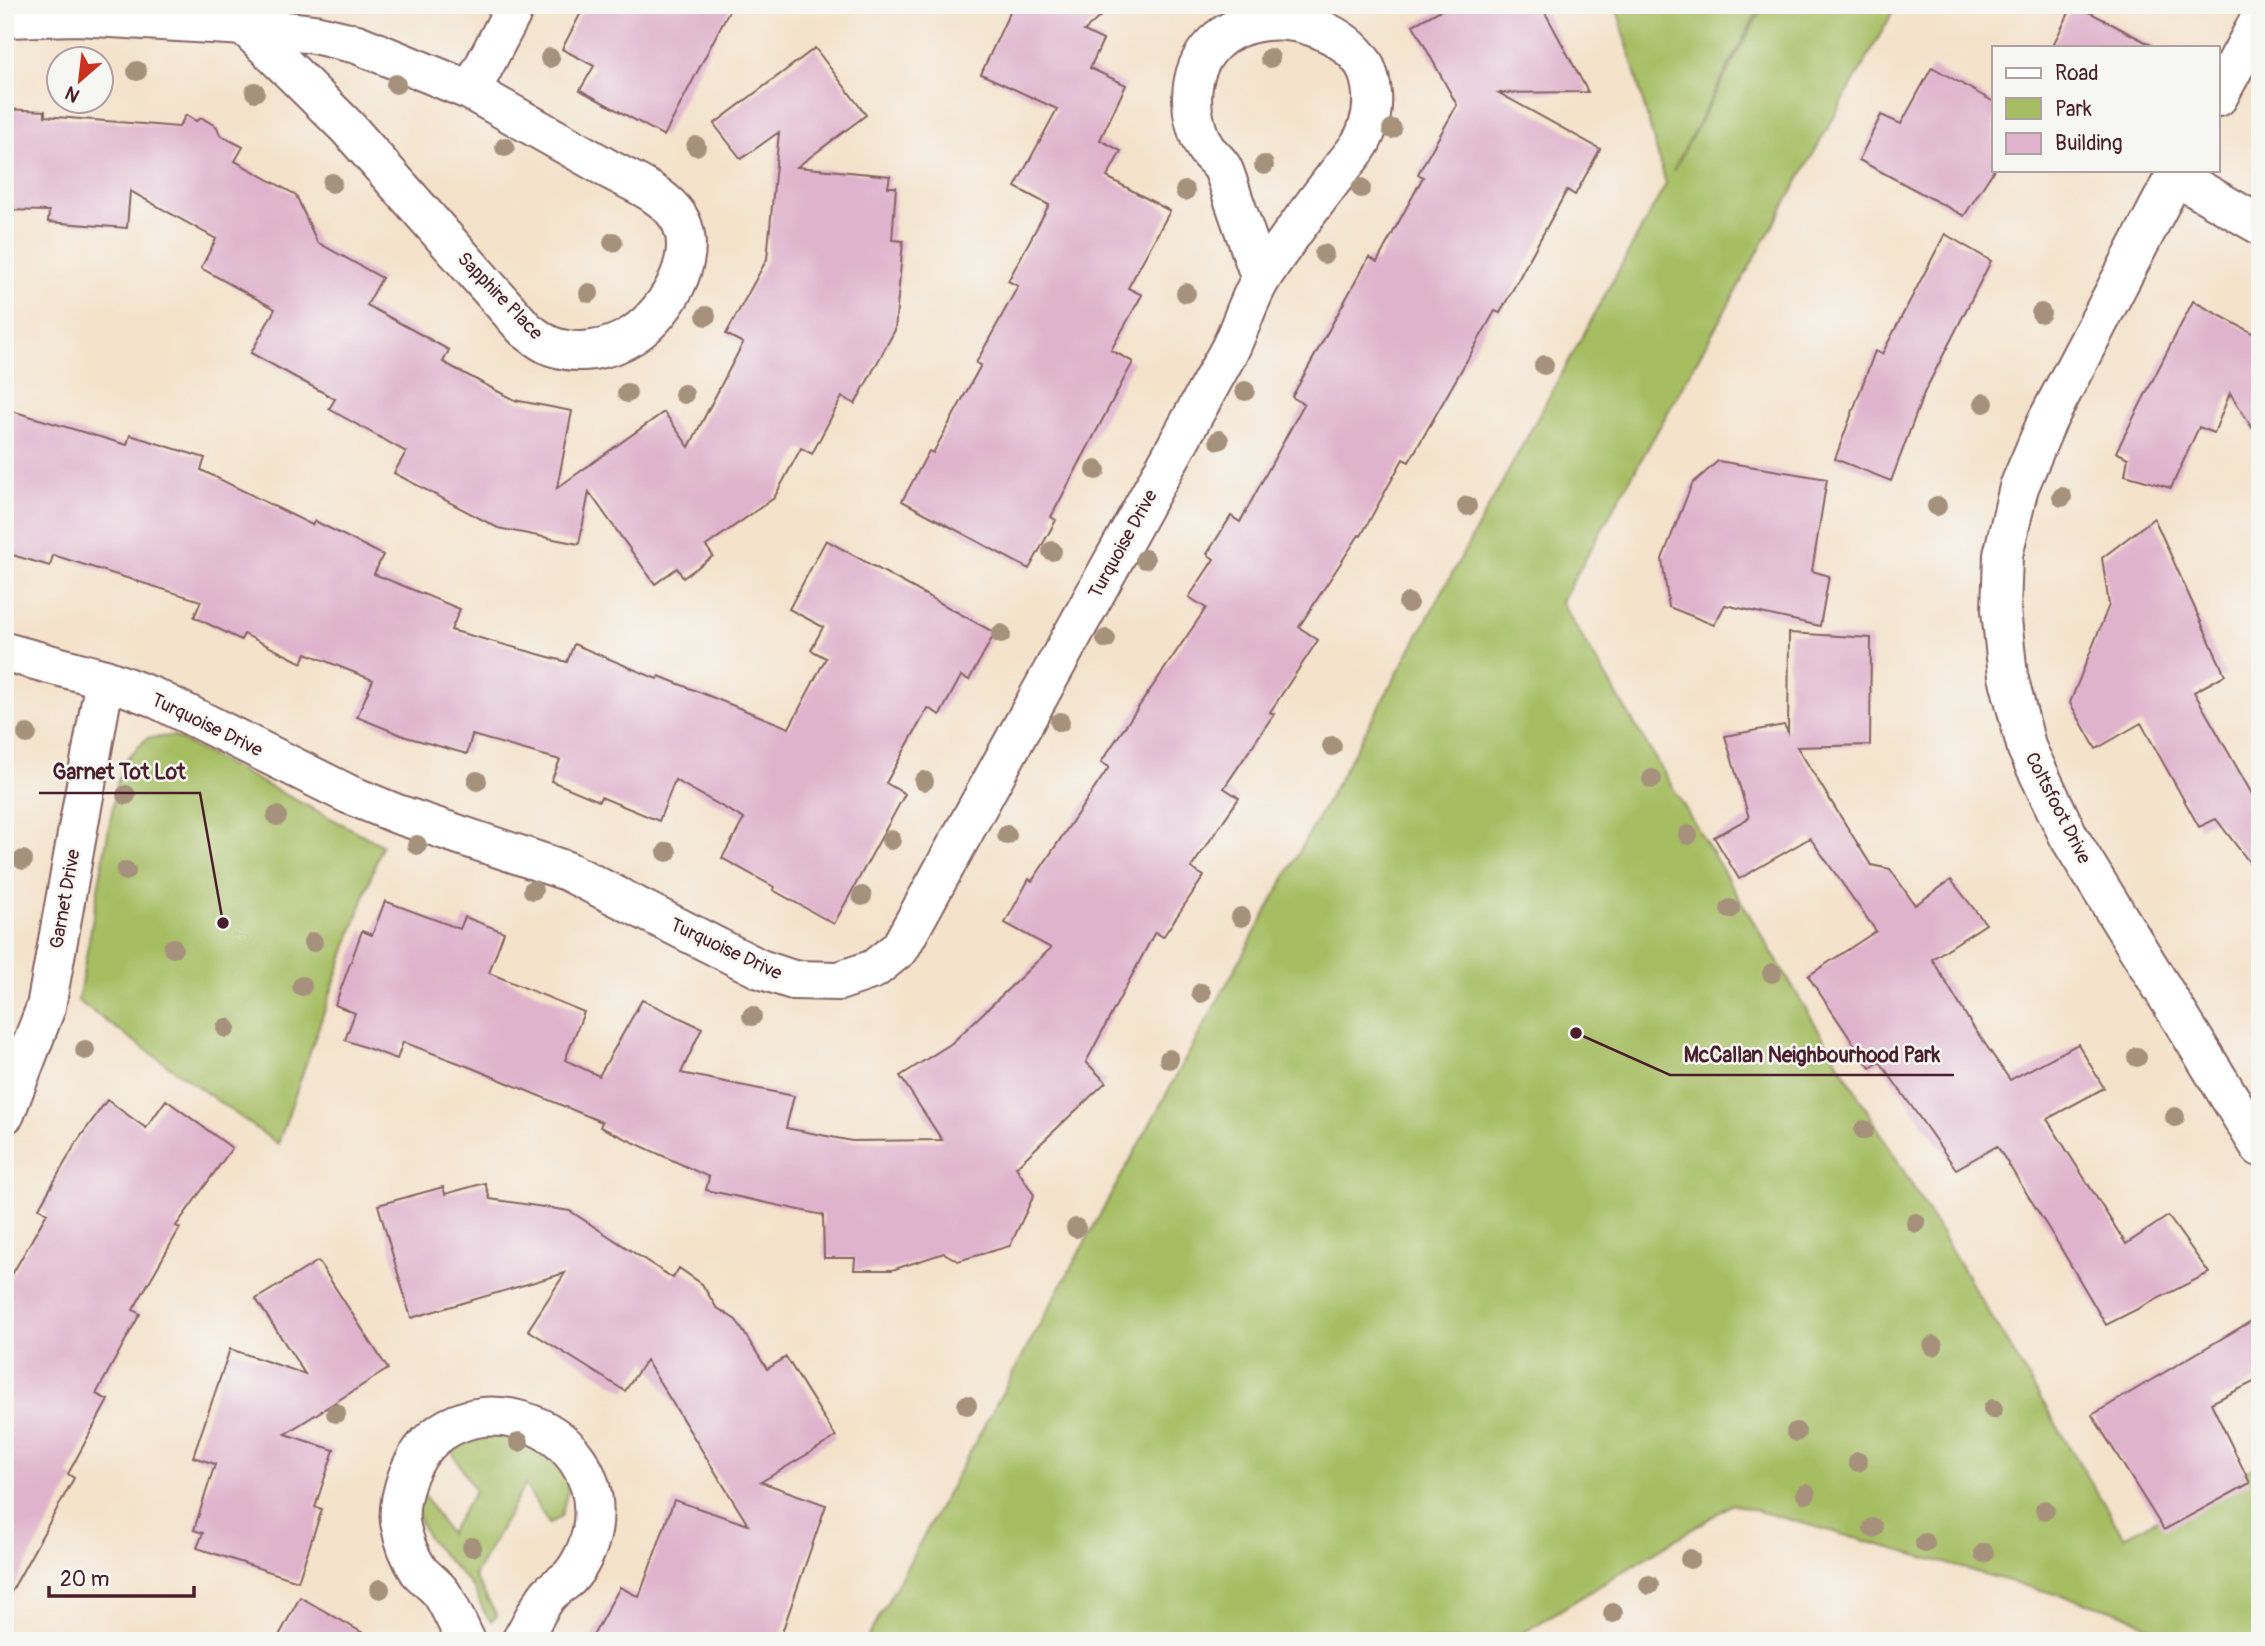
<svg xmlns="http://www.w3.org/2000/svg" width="2265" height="1646" font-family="Pangolin,sans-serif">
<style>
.green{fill:#a6bd62;stroke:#786e46;stroke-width:2}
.building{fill:#dfb3cc}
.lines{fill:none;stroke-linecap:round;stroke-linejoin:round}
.street-casing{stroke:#866363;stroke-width:42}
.street{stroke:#fff;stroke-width:38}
.tree{fill:#a6917c}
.labels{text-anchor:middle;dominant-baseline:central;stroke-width:5;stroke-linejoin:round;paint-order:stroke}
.street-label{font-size:19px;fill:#4a1f2b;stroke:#f6f6f2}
.leader{fill:none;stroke:#4a1f2b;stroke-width:2.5}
.callout-dot{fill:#4a1f2b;stroke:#f6f6f2;stroke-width:2.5}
.callout-label{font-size:21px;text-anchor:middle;font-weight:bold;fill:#4a1f2b;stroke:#f6f6f2;stroke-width:5;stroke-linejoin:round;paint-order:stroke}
</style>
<rect width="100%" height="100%" fill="#f6f6f2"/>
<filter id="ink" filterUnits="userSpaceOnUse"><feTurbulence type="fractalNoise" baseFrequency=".0143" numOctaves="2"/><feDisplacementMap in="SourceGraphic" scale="14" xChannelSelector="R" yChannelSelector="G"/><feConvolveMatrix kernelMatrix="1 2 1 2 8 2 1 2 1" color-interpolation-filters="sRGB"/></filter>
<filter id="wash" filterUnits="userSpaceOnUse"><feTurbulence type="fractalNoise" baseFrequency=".00686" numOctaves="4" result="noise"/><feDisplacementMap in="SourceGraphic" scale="28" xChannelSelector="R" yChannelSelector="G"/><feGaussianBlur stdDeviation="1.57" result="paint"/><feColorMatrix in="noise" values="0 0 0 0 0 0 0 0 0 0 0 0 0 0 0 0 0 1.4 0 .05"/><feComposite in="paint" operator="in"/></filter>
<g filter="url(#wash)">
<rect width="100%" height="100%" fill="#f4e2ca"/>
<path class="green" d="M1616,5h145l-88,166 91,-166h133l-336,597 563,935 136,-73v177h-82l-55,-28 -390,-109 -223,137h-644l800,-1457z
M173,736l209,109 -104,299 -200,-143 39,-218 10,-25 20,-20z
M506,1434l35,14 26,29 1,13 -7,26 -12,8 -24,-39 -51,91 23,40 -6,5c-10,-9 -10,-22 -18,-33 -15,-21 -52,-47 -55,-75 -1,-6 3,-15 4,-21l27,42 26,-43 -27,-46 17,-9z"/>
<g id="blocks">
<path class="building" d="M585,5h147l-68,131 -84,-46 14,-24 -32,-17z
M1013,5h100l-29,26 19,9 -13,28 36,17 -26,55 21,11 -14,26 63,34 -42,77 14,7 -31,55 22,12 -82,155 5,3 -27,49 -127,-68 27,-50 4,2 48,-88 -5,-2 42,-77 -10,-5 41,-76 -34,-18 42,-78 -76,-35z
M1450,5h91l47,87 -89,1 101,56 -25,46 -8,-5 -67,123 -5,-2 -86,151 -6,-3 -42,77 -2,-1 -60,92 19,13 -48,72 4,2 -50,74 15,10 -48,70 13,8 -41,61 -8,-5 -69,130 20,20 -90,85 18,28 -24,51 -52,15 -14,-8 -52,17h-38l1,-12h-31l-1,-43 -117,-25 3,-13 -109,-50 2,-5 -130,-54 -69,-26 -6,17 -52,-19 10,-27 -20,-8 27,-74 10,4 13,-34 75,28 5,-12 39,15 -15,41 95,39 -19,48 34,16 43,-76 60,28 -21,45 113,23 -8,32 66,13 90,-1 -42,-64 52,-33 99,-95 -46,-25 24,-44 3,2 77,-114 -8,-5 105,-154 -17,-11 25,-38 -7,-5 24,-38 9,6 64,-118 -12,-7 77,-140 8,5 46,-85 -5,-3 39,-69 -44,-80z
M2073,5h3l79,42h-103z
M815,48l51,67 -69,52 93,9 -2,11h8l-4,53 11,1 -8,89 -40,74 -13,-7 -30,57 -11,-6 -27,50 -68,48 7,10 -30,22 -6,-10 -22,16 -66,-92 -10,52 -81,-16 -104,-55 12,-21 -77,-43 6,-10 -84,-46 24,-44 -74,-41 15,-29 -86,-48 -3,37 -79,-6 1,-11 -44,-1v-101l40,2v5l134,11 7,-12 10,6 6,-3 15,9 3,8 23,12 -8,14 61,34 21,47 65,36 -15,27 82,45 -6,12 71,38 58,11 -15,77 107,-76 25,35 54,-104 -17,-9 41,-75 12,-127 -38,27 -27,-35z
M1932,67l62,35v68l-30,46 -105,-56 22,-45 20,9z
M1945,234l46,27 -67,132 -33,88 -56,-22 40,-108 7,3z
M2193,301l67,36v103l-30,-47 -16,40 -15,-6 -28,61 -46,-13 3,-17 -12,-6z
M5,409l122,36 3,-10 75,23 -4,12 111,55 3,-4 68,34 -9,19 86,35 -9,21 116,32 7,-18 83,35 2,-3 130,52 37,-70 -15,-8 12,-23 -34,-18 37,-69 169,93 -26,47 -8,-4 -21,39 -12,-7 -42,75 19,11 -71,130 -61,-34 1,-3 -52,-29 22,-39 -69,-39 -16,41 -58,-24 -2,4 -48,-20 9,-21 -88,-25 -5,19 -61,-17 -49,-20 16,-37 -67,-27 -4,10 -58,-29 -3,6 -47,-23 7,-16 -148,-46 -3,11 -45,-13z
M1718,461l109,18 -15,92 17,5 -9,50 -95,-21 -11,20 -45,-18 -7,-48 30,-75z
M2154,518l71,157 -31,17 66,116v68l-44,-57 -17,8 -58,-104 -45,26 -26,-46 39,-98 -7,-47z
M1789,633l82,5 -1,107 -73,2 74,118 19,4 25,36 36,-25 35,44 -54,35 38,63 40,58 68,-36 26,44 -57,31 79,125 42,-28 41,57 -103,52 -47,-80 -62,-99 -41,23 -76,-107 -10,6 -62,-92 68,-45 -66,-93 -71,41 -25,-42 35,-19 -24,-82 59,-11 4,7z
M107,1100l39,28 20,-28 66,48 -56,78 4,2 -47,82 7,4 -44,80 12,6 -40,74 6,4 -69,125v-316l42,-74 -8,-5 37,-65z
M485,1183l5,16 80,12 103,67 6,-10 23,16 14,23 20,13 31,49 19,-12 50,80 -75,45 65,23 -47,136h-189l30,-54 19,10 35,-97 74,25 -102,-165 -21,31 -97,-61 37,-57 -154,45 -33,-113 65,-18 2,7z
M318,1261l70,108 -103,65 49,16 -19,57 7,2 -24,72 -101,-33 6,-15 -9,-3 21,-66 -22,-7 37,-108 75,25 -49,-75z
M2260,1316v63l-49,24 39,80 -86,47 -72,-115z
M300,1597l77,44h-101z"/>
</g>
</g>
<g filter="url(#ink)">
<use href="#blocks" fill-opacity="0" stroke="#866363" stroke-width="2"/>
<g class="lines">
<defs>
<path id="street" d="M5,18l73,-2 167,10 69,8 43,10 114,47 45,-86
M245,26l103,102 177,201c9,7 16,13 26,17 27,10 59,4 82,-11 36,-23 74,-89 39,-126 -17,-19 -46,-30 -67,-42 -45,-26 -90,-51 -134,-76
M2218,97l42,-78
M2178,170l-131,251 -28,66 -16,68 -2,55 7,66 19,73 42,88 191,310
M2175,176l85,49
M5,652l100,27 48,18 195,97 49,20 170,57 193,98 33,11 46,1 35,-12 26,-21 330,-599c11,-23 19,-51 32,-72 24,-37 51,-72 78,-107 11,-14 23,-26 28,-44 7,-20 5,-44 -4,-62 -43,-64 -170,-61 -172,34 0,17 5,37 14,51 5,7 13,12 17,20 5,11 8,24 12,35 9,25 17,50 26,75
M5,1114l41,-107 59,-328
M466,1641c-8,-16 -15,-33 -24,-47 -6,-9 -16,-15 -23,-23 -10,-15 -16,-32 -19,-49 -2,-16 3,-33 8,-47 42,-105 203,-57 184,56 -3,16 -12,35 -23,47 -7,6 -15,10 -21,17 -10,13 -18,31 -27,46"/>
</defs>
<use href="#street" class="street-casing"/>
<use href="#street" class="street"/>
</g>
<g class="tree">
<circle cx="550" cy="58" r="10"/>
<circle cx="1270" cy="58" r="10"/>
<circle cx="137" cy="71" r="10"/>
<circle cx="396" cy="84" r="10"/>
<circle cx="255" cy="92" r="10"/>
<circle cx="1392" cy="129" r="10"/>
<circle cx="696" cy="146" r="10"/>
<circle cx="505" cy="147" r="10"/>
<circle cx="1264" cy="165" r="10"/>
<circle cx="332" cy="183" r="10"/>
<circle cx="1361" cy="188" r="10"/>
<circle cx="1185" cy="191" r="10"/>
<circle cx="613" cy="242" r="10"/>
<circle cx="1324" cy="254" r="10"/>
<circle cx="589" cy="293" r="10"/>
<circle cx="1186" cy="293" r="10"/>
<circle cx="2041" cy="313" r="10"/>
<circle cx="706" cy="316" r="10"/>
<circle cx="1544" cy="365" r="10"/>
<circle cx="1245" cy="391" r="10"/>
<circle cx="627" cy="393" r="10"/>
<circle cx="684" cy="394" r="10"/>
<circle cx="1984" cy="403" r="10"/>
<circle cx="1219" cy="440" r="10"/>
<circle cx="1096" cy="470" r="10"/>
<circle cx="2062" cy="497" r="10"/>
<circle cx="1467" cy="506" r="10"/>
<circle cx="1937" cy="506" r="10"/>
<circle cx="1052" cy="551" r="10"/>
<circle cx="1145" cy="559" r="10"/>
<circle cx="1408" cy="603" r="10"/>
<circle cx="1001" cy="634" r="10"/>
<circle cx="1106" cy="639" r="10"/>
<circle cx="1060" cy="722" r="10"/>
<circle cx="27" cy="734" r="10"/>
<circle cx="1332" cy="746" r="10"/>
<circle cx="1652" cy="779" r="10"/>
<circle cx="477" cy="781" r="10"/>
<circle cx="924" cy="781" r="10"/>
<circle cx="126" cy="795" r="10"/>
<circle cx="277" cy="816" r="10"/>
<circle cx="1007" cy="835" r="10"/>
<circle cx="1688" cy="835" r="10"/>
<circle cx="891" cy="840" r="10"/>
<circle cx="417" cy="845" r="10"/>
<circle cx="667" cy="852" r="10"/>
<circle cx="23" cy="860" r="10"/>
<circle cx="126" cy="871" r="10"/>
<circle cx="533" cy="890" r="10"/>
<circle cx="862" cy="896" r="10"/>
<circle cx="1730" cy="909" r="10"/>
<circle cx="1241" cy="917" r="10"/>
<circle cx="313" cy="942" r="10"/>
<circle cx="173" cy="948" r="10"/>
<circle cx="1772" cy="973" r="10"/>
<circle cx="302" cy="986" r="10"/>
<circle cx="1201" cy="993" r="10"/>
<circle cx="752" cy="1016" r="10"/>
<circle cx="226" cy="1028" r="10"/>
<circle cx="85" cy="1050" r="10"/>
<circle cx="2137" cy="1057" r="10"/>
<circle cx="1169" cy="1059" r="10"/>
<circle cx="2175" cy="1117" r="10"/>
<circle cx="1864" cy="1130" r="10"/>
<circle cx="1916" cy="1223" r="10"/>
<circle cx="1076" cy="1228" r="10"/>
<circle cx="1933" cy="1346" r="10"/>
<circle cx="967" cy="1405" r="10"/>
<circle cx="1993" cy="1409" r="10"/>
<circle cx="336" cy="1413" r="10"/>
<circle cx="1796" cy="1432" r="10"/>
<circle cx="519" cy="1442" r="10"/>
<circle cx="1858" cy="1462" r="10"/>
<circle cx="1806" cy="1494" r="10"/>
<circle cx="2045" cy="1510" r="10"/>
<circle cx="1873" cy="1528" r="10"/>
<circle cx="1925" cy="1543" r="10"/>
<circle cx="472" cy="1547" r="10"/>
<circle cx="1984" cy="1553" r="10"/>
<circle cx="1690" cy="1559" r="10"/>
<circle cx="1649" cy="1585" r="10"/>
<circle cx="380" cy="1589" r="10"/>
<circle cx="1613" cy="1613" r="10"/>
</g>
</g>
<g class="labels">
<g class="street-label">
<text transform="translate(500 296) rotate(46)">Sapphire Place</text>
<text transform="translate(1123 544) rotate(-61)">Turquoise Drive</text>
<text transform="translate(207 725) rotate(26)">Turquoise Drive</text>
<text transform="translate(2058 808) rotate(63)">Coltsfoot Drive</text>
<text transform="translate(65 899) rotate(-80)">Garnet Drive</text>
<text transform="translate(726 949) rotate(25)">Turquoise Drive</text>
</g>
</g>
<path class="leader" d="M223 923L200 793H39M1576 1033L1670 1075H1954"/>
<g class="callout-dot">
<circle cx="223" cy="923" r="7"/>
<circle cx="1576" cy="1033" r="7"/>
</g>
<g class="callout-label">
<text x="119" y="779">Garnet Tot Lot</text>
<text x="1812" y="1062">McCallan Neighbourhood Park</text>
</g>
<rect width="2265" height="1646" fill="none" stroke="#f6f6f2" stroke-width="28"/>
<rect x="1992" y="46" width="228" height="126" fill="#f6f6f2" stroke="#b1a0a2" stroke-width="2"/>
<rect x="2006" y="68" width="35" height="10" fill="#ffffff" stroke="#b1a0a2" stroke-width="2"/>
<text x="2055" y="80" font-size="21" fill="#4a1f2b">Road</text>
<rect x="2006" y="98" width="35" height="21" fill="#a6bd62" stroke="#b1a0a2" stroke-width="2"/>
<text x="2055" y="116" font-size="21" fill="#4a1f2b">Park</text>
<rect x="2006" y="133" width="35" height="21" fill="#dfb3cc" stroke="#b1a0a2" stroke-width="2"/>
<text x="2055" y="150" font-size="21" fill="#4a1f2b">Building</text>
<g transform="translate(80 80) rotate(208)"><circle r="33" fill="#f6f6f2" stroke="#b1a0a2" stroke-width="2"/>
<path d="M0-5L12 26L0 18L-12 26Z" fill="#c8321e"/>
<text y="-10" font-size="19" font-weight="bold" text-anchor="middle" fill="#4a1f2b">N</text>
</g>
<path d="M49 1586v10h145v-10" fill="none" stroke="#4a1f2b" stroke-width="3.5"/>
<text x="60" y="1586" font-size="21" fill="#4a1f2b" stroke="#f6f6f2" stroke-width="5" paint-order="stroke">20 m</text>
</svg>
